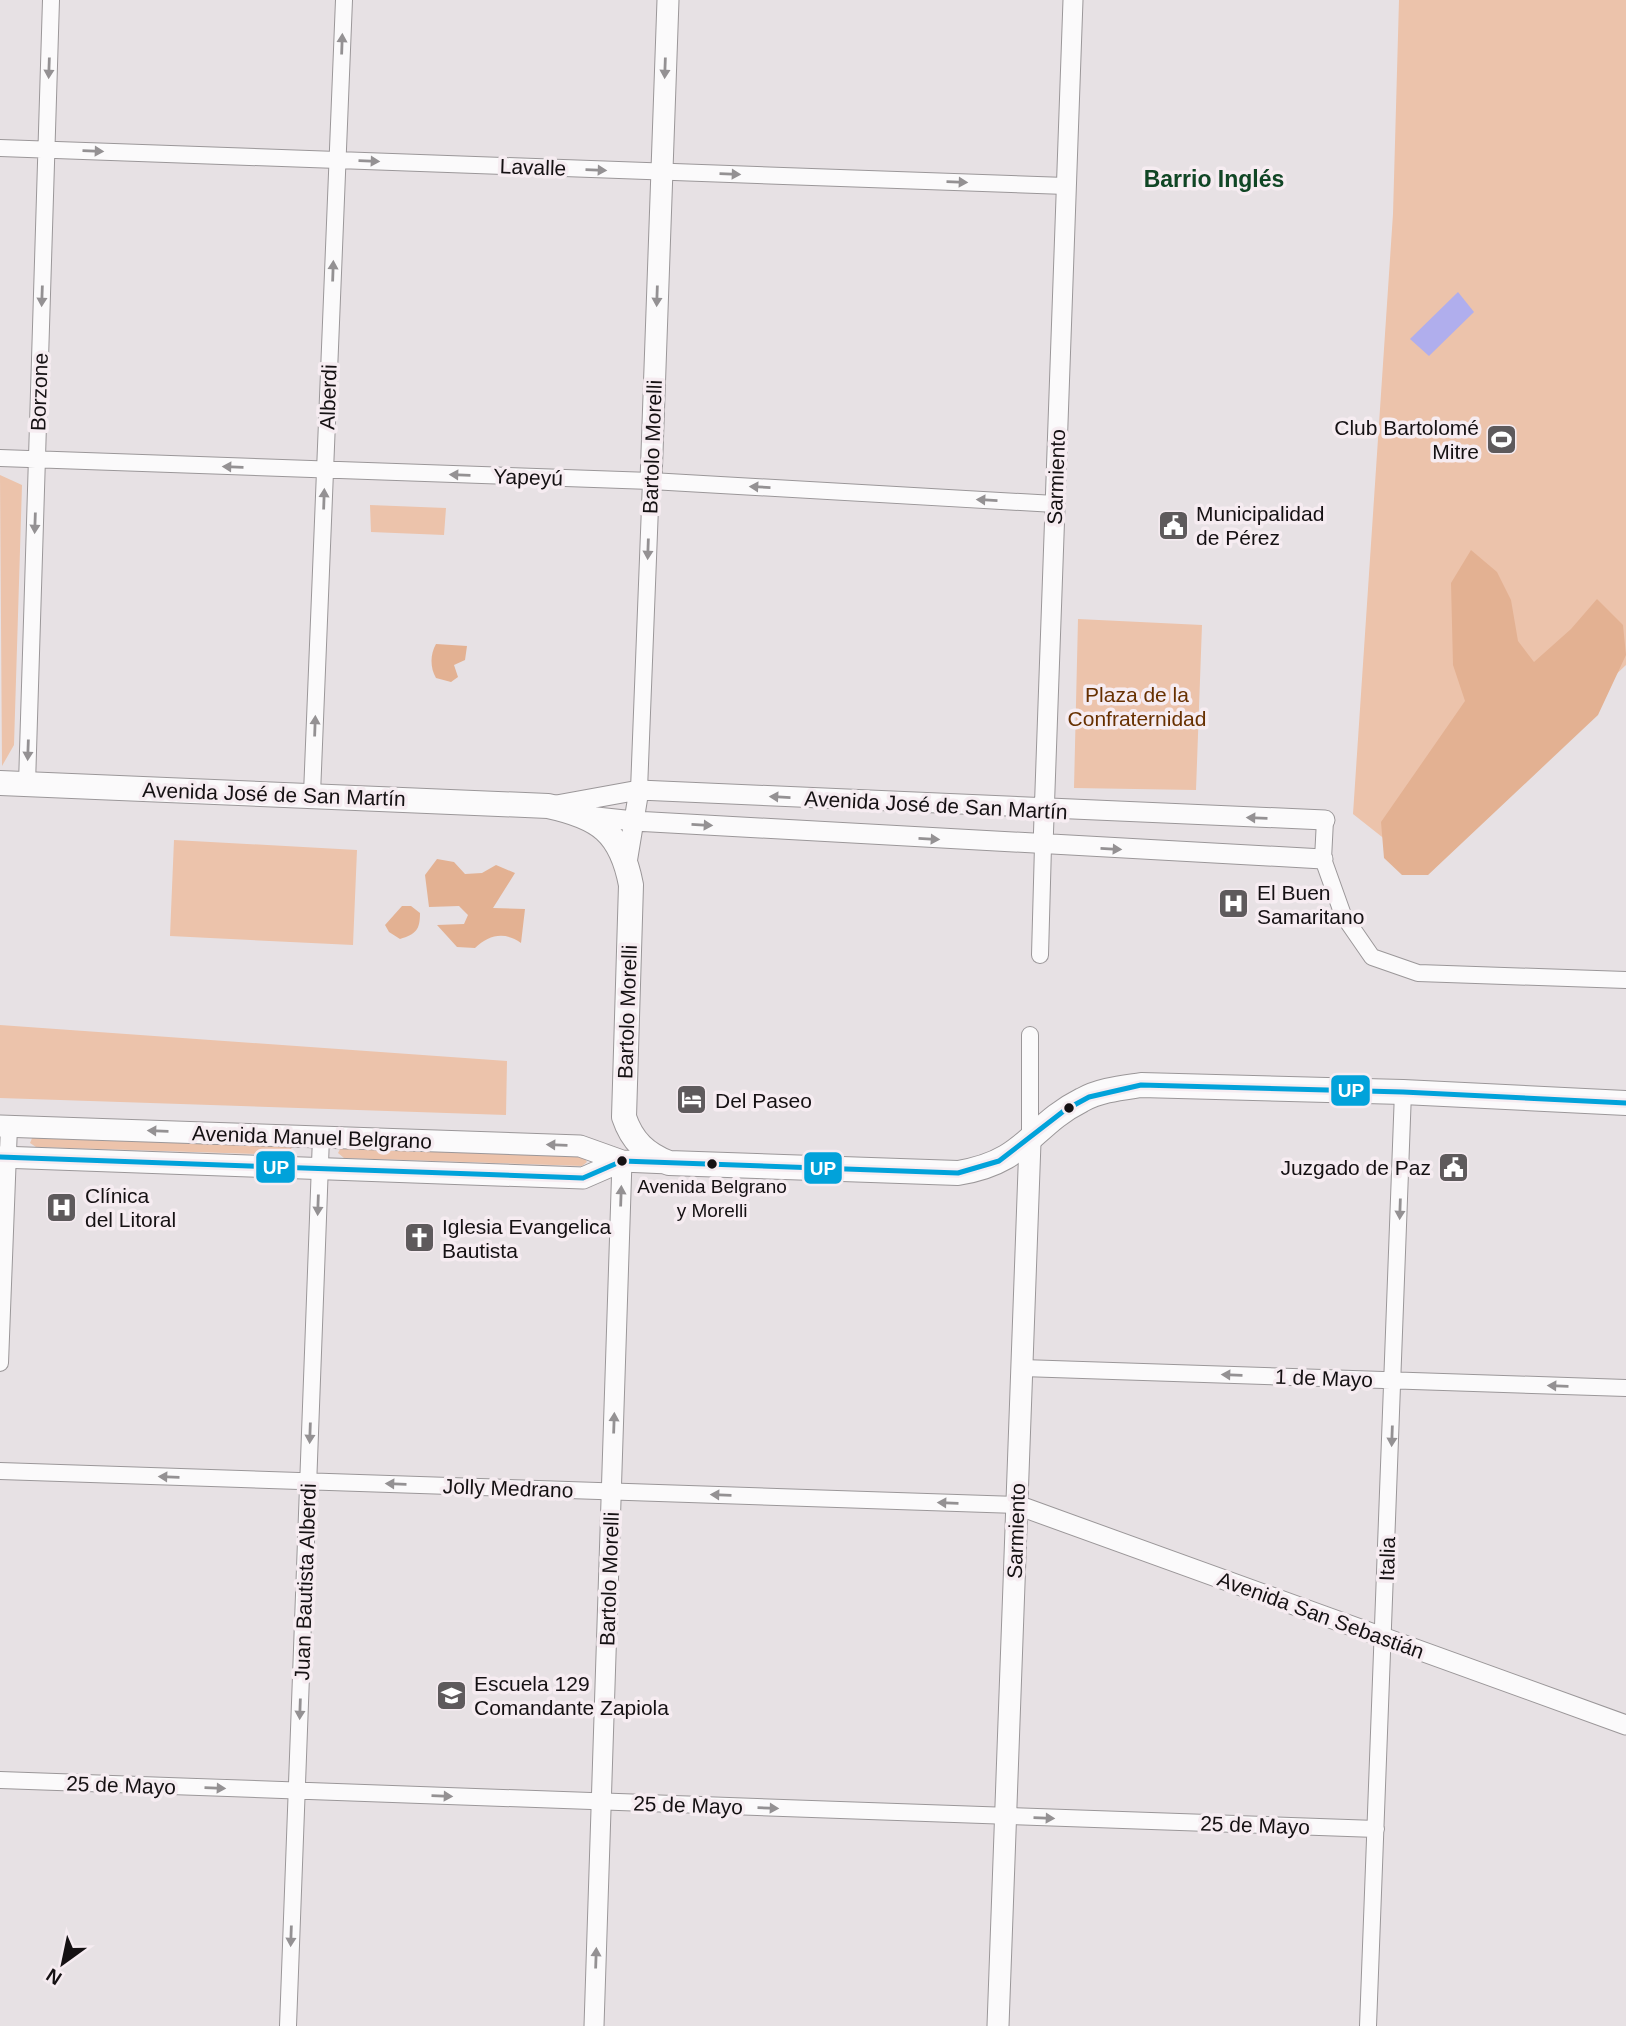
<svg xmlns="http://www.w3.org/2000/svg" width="1626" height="2026" font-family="Helvetica,sans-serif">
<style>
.green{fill:#ecc3ab}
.forest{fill:#e3b192}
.water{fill:#b0aeed}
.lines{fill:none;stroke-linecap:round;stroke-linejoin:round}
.minor-casing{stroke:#9b9799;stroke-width:18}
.tertiary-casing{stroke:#9b9799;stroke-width:21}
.secondary-casing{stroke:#9b9799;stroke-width:23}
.primary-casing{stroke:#9b9799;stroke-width:26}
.minor{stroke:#fbfafb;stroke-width:16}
.tertiary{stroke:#fbfafb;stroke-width:19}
.secondary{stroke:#fbfafb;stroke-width:21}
.primary{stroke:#fbfafb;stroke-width:24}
.bus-1-casing{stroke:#f6ecf1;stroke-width:10}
.bus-1{stroke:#01a2da;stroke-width:5}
.oneway{fill:#949193}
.bus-dot{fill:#151113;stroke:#f6ecf1;stroke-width:2.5}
.labels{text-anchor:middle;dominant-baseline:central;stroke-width:7;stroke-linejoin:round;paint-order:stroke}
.bus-label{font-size:19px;fill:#151113;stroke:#f6ecf1}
.street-label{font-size:21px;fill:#151113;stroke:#f6ecf1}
.poi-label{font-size:21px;fill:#151113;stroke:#f6ecf1;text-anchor:start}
.park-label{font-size:21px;fill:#673000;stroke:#f6ecf1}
.neighbourhood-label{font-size:23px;font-weight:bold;fill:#114625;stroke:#f6ecf1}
.line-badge{stroke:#f6ecf1;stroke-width:2.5}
.badge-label{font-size:19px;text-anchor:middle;font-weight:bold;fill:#fff}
</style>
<rect width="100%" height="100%" fill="#e7e1e4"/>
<path class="green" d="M1399,0h227v665l-211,198 -62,-49 40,-600z
M0,475l22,10 -8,260 -12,21z
M370,505l76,3 -2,27 -73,-3z
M1078,619l124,6 -6,165 -122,-2z
M174,840l183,10 -4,95 -183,-9z
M0,1025l507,36 -1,54 -506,-17z
M33,1136l257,8 2,7 -6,4 -250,-8 -6,-4z
M341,1147l241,7 5,8 -5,4 -238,-8 -6,-5z"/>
<path class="forest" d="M1471,550l26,22 14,28 7,41 16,21 37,-33 26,-30 26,26 3,30 -28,60 -170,160h-26l-18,-17 -3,-36 84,-121 -12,-36 -2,-82z
M436,644l31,2 -2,14 -11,5 4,12 -7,5 -15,-4c-6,-10 -6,-24 0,-34z
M437,859l17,3 11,12 17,-1 14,-8 19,8 -22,35 32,1 -4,34c-17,-12 -32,-8 -46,5l-18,-1 -20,-22 27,-1 4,-9 -9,-9 -30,1 -4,-32z
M402,906h9l9,7c0,17 -4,21 -20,26l-11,-7 -4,-7z"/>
<path class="water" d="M1458,292l16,20 -45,44 -19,-17z"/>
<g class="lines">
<defs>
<path id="minor" d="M0,148l1066,38
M0,458l651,23 404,23
M27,784l24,-784
M639,790l12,-309
M312,794l32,-794
M1325,820l-2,39 20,56 29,42 46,16 208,7
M1040,955l3,-109
M1030,1142v-107
M0,1363l9,-237
M1022,1368l604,20
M0,1471l1017,34
M0,1780l1376,49
M288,2026l33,-889
M1368,2026l35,-934"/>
<path id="tertiary" d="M551,806l88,-16 686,30
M587,816l47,5 689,38
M1043,846l30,-846
M627,863l12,-73
M1017,1505l609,220
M594,2026l28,-865"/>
<path id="secondary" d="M651,481l17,-481
M0,1126l580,20 42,15 47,2
M0,1157l583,21 39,-17
M998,2026l32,-884"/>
<path id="primary" d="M0,783l548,23c51,11 73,26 83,79l-7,232c8,24 22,37 45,46l289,10c69,-11 72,-47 124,-73 18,-10 39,-12 59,-15l262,7 223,11"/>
</defs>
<use href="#minor" class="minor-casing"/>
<use href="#tertiary" class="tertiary-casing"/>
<use href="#secondary" class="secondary-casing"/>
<use href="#primary" class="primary-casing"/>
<use href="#minor" class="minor"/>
<use href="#tertiary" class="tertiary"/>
<use href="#secondary" class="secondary"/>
<use href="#primary" class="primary"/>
<defs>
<path id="bus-1" d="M0,1157l583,21 39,-17 336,12 41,-12 66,-51 24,-13 52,-12 262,7 223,11"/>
</defs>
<use href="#bus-1" class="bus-1-casing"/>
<use href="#bus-1" class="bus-1"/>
</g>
<defs><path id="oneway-solid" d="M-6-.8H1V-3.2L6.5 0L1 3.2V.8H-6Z" transform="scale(1.75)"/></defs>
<g class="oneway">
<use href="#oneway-solid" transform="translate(342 44) rotate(-88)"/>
<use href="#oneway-solid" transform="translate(49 68) rotate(92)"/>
<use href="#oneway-solid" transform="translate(665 68) rotate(92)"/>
<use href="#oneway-solid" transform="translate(93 151) rotate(2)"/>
<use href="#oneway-solid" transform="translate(369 161) rotate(2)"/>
<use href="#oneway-solid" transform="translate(596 170) rotate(2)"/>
<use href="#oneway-solid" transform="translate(730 174) rotate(2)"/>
<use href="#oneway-solid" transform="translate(957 182) rotate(2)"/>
<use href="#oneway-solid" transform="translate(333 271) rotate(-88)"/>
<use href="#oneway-solid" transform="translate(42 296) rotate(92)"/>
<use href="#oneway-solid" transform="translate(657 296) rotate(92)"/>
<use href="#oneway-solid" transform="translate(233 467) rotate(-178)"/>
<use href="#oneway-solid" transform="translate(460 475) rotate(-178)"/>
<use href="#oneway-solid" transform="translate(760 487) rotate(-177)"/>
<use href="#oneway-solid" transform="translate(324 499) rotate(-88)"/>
<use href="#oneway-solid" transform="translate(987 500) rotate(-177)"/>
<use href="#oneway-solid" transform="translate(35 523) rotate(92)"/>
<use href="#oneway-solid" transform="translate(648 549) rotate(92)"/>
<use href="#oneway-solid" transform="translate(315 726) rotate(-88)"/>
<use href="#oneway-solid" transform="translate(28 750) rotate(92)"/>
<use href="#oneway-solid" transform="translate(780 797) rotate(-177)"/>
<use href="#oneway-solid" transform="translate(1257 818) rotate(-178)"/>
<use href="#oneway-solid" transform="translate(702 825) rotate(3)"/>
<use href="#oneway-solid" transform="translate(929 839) rotate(3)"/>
<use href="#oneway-solid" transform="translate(1111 849) rotate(3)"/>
<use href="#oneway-solid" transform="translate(158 1131) rotate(-178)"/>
<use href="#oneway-solid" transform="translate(557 1145) rotate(-178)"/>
<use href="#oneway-solid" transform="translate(621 1196) rotate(-88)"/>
<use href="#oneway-solid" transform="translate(318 1205) rotate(92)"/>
<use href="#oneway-solid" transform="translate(1400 1209) rotate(92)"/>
<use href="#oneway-solid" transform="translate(1232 1375) rotate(-178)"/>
<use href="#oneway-solid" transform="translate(1558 1386) rotate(-178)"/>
<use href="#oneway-solid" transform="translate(614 1423) rotate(-88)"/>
<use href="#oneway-solid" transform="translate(310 1433) rotate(92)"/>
<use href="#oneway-solid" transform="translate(1392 1436) rotate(92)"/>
<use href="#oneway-solid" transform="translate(169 1477) rotate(-178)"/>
<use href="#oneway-solid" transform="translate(396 1484) rotate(-178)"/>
<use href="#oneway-solid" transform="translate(721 1495) rotate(-178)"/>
<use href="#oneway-solid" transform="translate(948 1503) rotate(-178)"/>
<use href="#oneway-solid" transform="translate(300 1709) rotate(92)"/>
<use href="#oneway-solid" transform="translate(215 1788) rotate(2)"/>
<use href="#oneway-solid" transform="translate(442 1796) rotate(2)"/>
<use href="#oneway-solid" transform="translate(768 1808) rotate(2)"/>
<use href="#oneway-solid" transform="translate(1044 1818) rotate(2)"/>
<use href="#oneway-solid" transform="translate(291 1936) rotate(92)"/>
<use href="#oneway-solid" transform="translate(596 1958) rotate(-88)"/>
</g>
<defs>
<symbol id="stadium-square" viewBox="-11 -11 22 22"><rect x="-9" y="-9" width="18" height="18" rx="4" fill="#5e5a5c" stroke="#f6ecf1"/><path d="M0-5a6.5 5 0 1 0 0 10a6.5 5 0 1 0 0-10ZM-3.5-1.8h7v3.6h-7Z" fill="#fff"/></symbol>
<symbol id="civic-square" viewBox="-11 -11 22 22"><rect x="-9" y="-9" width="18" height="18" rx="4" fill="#5e5a5c" stroke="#f6ecf1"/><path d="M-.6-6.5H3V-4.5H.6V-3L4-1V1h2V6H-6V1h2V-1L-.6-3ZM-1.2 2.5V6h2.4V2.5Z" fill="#fff"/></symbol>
<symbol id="hospital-square" viewBox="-11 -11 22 22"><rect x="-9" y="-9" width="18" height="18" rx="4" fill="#5e5a5c" stroke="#f6ecf1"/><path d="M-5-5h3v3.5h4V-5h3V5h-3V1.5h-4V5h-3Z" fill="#fff"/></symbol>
<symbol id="hotel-square" viewBox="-11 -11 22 22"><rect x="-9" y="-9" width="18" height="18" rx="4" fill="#5e5a5c" stroke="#f6ecf1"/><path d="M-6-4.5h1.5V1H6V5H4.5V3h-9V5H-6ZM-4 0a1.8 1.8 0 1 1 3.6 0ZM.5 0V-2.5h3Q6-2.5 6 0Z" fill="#fff"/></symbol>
<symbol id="church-square" viewBox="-11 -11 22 22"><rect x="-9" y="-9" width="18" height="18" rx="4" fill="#5e5a5c" stroke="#f6ecf1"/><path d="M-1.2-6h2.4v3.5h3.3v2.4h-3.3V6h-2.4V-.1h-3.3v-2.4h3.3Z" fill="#fff"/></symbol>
<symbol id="school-square" viewBox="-11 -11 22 22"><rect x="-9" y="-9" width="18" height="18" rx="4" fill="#5e5a5c" stroke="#f6ecf1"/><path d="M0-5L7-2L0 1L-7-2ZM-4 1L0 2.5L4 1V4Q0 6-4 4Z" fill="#fff"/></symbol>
</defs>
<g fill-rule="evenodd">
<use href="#stadium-square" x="1484" y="422" width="35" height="35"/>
<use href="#civic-square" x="1156" y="508" width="35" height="35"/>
<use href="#hospital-square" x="1216" y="886" width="35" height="35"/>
<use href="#hotel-square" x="674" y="1082" width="35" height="35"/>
<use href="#civic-square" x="1436" y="1150" width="35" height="35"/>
<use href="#hospital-square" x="44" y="1190" width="35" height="35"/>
<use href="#church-square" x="402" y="1220" width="35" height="35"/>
<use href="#school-square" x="434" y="1678" width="35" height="35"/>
</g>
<g class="bus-dot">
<circle cx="1069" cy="1108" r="6"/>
<circle cx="622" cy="1161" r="6"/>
<circle cx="712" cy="1164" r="6"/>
</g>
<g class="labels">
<g class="bus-label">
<text x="712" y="1186">Avenida Belgrano<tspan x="712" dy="24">y Morelli</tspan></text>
</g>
<g class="street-label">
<text transform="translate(533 167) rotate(2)">Lavalle</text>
<text transform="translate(39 392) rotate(-88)">Borzone</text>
<text transform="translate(328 397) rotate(-88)">Alberdi</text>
<text transform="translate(652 447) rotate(-88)">Bartolo Morelli</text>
<text transform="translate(528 477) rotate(2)">Yapeyú</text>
<text transform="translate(1056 477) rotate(-88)">Sarmiento</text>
<text transform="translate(274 794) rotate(2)">Avenida José de San Martín</text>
<text transform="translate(936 805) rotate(3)">Avenida José de San Martín</text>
<text transform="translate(627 1012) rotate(-88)">Bartolo Morelli</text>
<text transform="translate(312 1137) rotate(2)">Avenida Manuel Belgrano</text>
<text transform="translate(1324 1378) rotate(2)">1 de Mayo</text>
<text transform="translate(508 1488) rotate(2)">Jolly Medrano</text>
<text transform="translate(1016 1531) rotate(-88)">Sarmiento</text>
<text transform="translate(1387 1559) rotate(-88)">Italia</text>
<text transform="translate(609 1579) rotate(-88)">Bartolo Morelli</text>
<text transform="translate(305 1582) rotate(-88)">Juan Bautista Alberdi</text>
<text transform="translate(1321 1615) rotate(20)">Avenida San Sebastián</text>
<text transform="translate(121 1785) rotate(2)">25 de Mayo</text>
<text transform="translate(688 1805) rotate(2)">25 de Mayo</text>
<text transform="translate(1255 1825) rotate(2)">25 de Mayo</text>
</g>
<g class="poi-label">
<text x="1479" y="427" text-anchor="end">Club Bartolomé<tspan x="1479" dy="24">Mitre</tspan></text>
<text x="1196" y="513">Municipalidad<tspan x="1196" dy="24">de Pérez</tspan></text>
<text x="1257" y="892">El Buen<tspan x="1257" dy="24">Samaritano</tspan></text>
<text x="715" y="1100">Del Paseo</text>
<text x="1431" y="1167" text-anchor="end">Juzgado de Paz</text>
<text x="85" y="1195">Clínica<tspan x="85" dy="24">del Litoral</tspan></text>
<text x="442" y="1226">Iglesia Evangelica<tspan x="442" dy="24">Bautista</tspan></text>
<text x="474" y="1683">Escuela 129<tspan x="474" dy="24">Comandante Zapiola</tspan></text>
</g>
<g class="park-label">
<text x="1137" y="694">Plaza de la<tspan x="1137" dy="24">Confraternidad</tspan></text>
</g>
<g class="neighbourhood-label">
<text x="1214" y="179">Barrio Inglés</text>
</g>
</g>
<g class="line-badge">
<rect x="1330" y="1074" width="41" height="33" rx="7" fill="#01a2da"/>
<rect x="255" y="1150" width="41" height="34" rx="7" fill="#01a2da"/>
<rect x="803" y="1151" width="40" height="34" rx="7" fill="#01a2da"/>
</g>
<g class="badge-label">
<text x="1351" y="1097">UP</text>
<text x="276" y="1174">UP</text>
<text x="823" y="1175">UP</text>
</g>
<g transform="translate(63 1963) rotate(213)" stroke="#f6ecf1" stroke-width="5" paint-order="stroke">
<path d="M0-5L12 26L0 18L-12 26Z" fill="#151113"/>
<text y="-10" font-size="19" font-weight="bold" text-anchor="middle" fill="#151113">N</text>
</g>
</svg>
